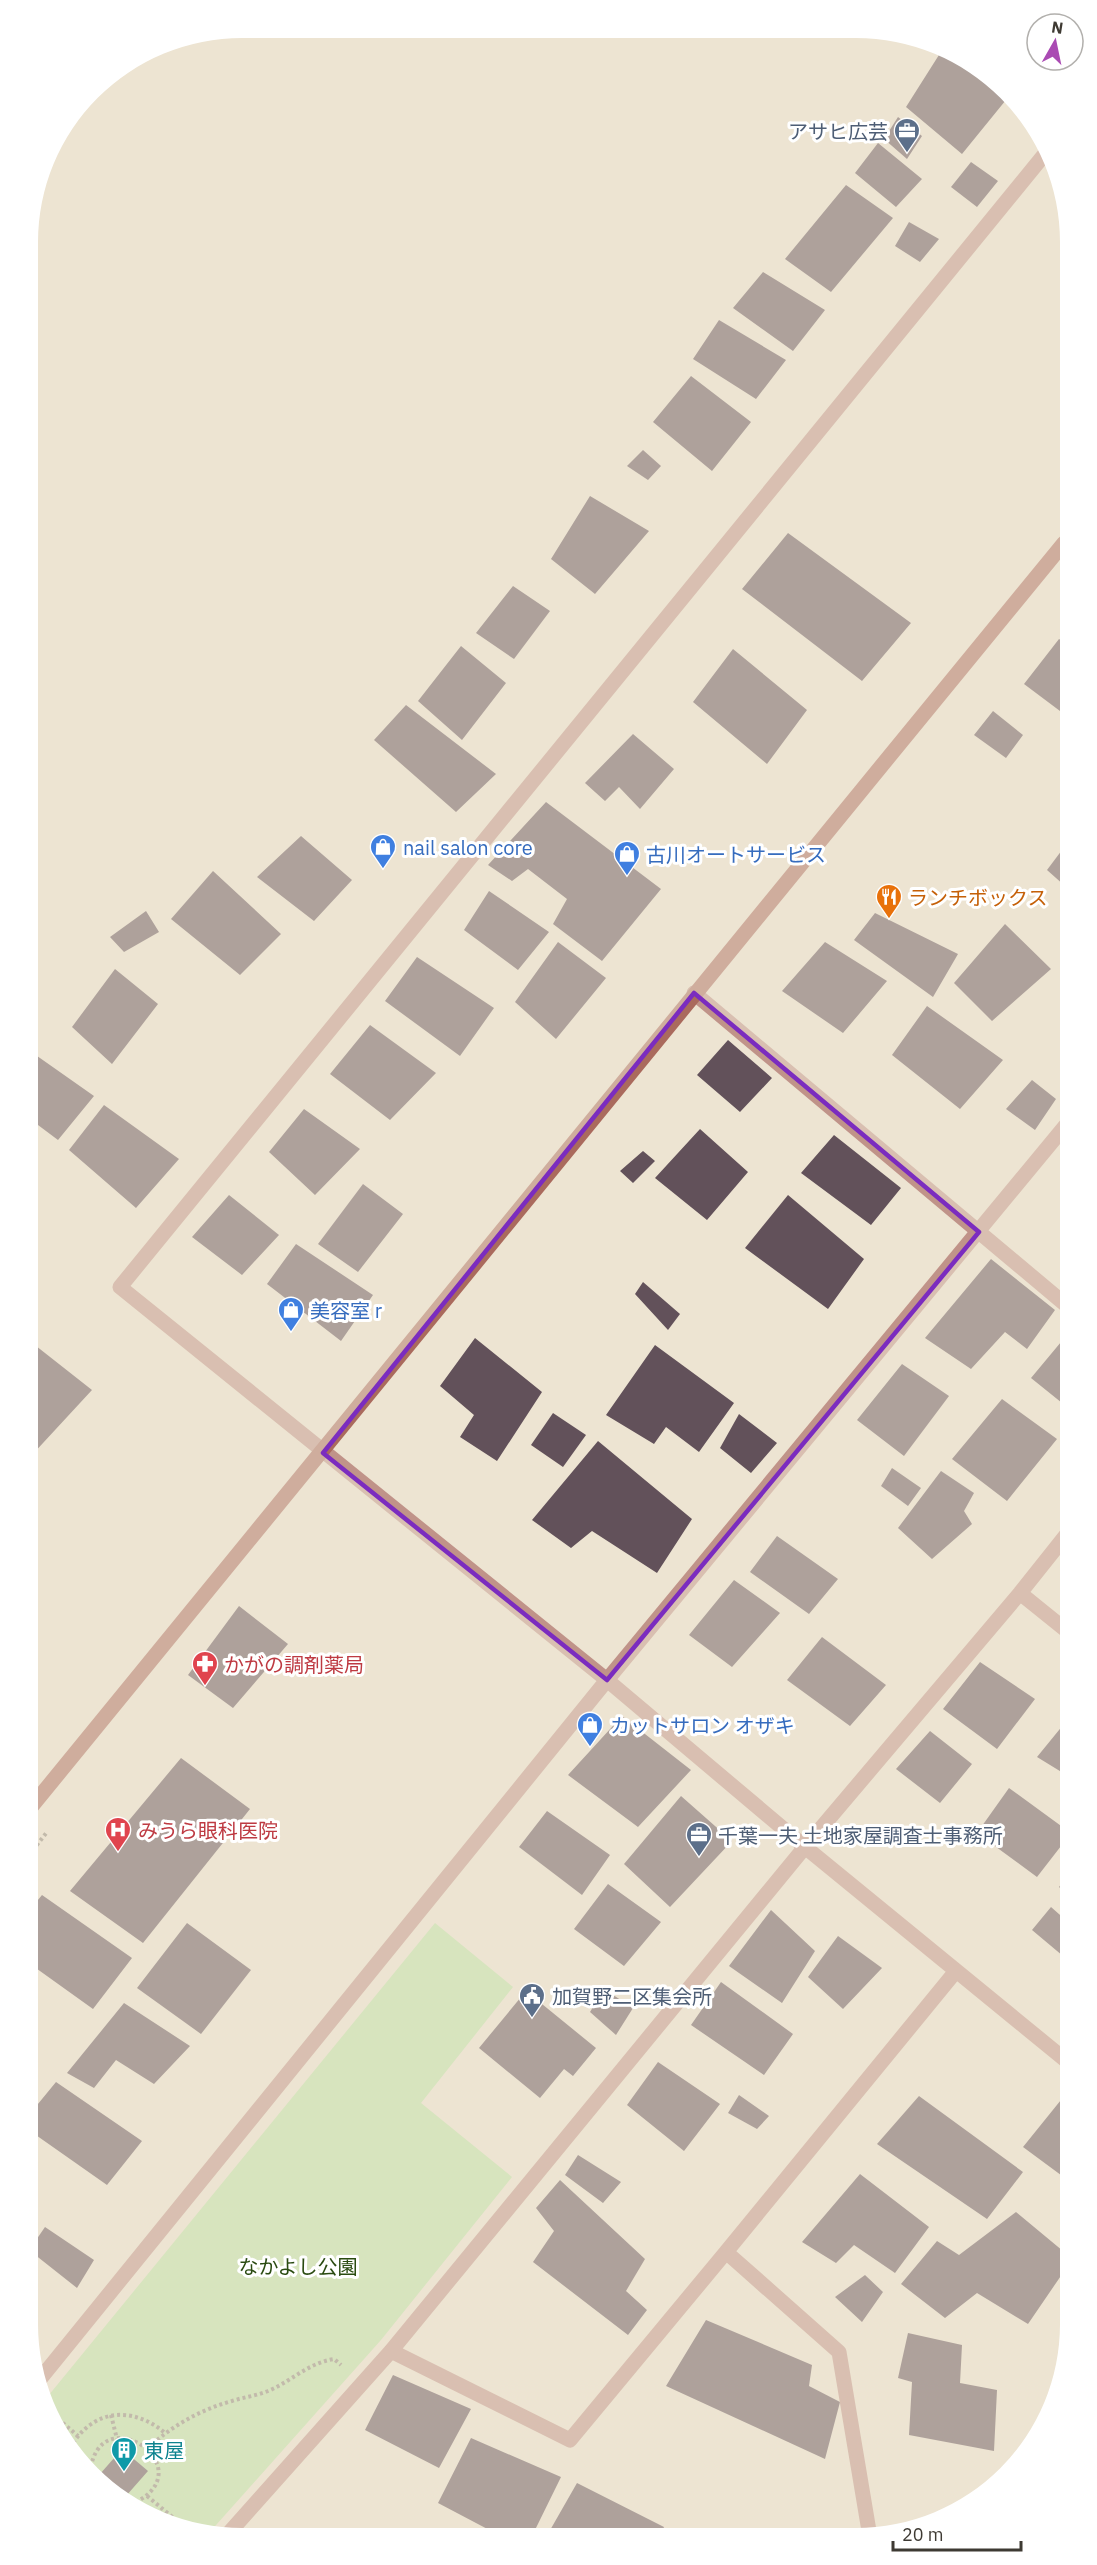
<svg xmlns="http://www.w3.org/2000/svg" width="1097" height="2565" font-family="'IBM Plex Sans','Noto Sans JP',sans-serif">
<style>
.green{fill:#bce4a7}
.building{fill:#62515a}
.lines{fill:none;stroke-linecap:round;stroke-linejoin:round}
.path{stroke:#8f887c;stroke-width:4;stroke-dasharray:3 3;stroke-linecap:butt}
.street{stroke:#c09389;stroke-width:15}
.secondary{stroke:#aa6a5d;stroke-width:15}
.marked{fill:none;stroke:#7b2cbf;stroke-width:4.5;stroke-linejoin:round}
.labels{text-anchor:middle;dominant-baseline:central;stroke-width:6;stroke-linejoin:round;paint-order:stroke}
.service-label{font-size:20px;fill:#4e5e75;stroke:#fff;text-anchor:start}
.shop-label{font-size:20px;fill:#366cbe;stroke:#fff;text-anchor:start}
.food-label{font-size:20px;fill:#c56008;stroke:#fff;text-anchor:start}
.health-label{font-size:20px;fill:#be3a42;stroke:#fff;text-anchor:start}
.park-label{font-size:20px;fill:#2a4b11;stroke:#fff}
.culture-label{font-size:20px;fill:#0d838f;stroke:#fff;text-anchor:start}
</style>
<rect width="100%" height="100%" fill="#ede4d2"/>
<path class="green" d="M435,1923l78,64 -92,116 91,74 -131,163 -173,194h-8l-100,-50 -44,-53 -12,-30z"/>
<path class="building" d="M944,47l6,2 47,34 13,12 -48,59 -56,-47z
M898,117l24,19 -15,23 -23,-20z
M878,143l44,36 -26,28 -41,-34z
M971,162l27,19 -21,26 -26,-20z
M846,185l47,33 -62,74 -46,-33z
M909,222l30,17 -19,23 -25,-16z
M763,272l62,38 -32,41 -60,-43z
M719,320l67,40 -30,39 -63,-40z
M691,376l60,46 -39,49 -59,-49z
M643,450l18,16 -13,14 -21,-14z
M590,496l59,35 -54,63 -44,-35z
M788,533l123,90 -49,58 -120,-92z
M513,586l37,25 -36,48 -38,-26z
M1059,639l5,3v72l-40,-30z
M461,646l45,37 -44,57 -44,-39z
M733,649l74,61 -40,54 -74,-62z
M406,705l90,69 -40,38 -82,-72z
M993,711l30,24 -17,23 -32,-23z
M633,734l41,35 -34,40 -21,-22 -14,14 -20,-18z
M546,802l115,87 -59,72 -49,-37 14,-25 -39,-30 -16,12 -24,-16z
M301,836l51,44 -38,41 -57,-44z
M1065,846v40l-18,-16z
M213,871l68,63 -41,41 -69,-56z
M489,891l60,41 -31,38 -54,-40z
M146,911l13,21 -35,20 -14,-15z
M875,913l83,41 -25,43 -79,-57z
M1005,924l46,45 -59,52 -38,-38z
M558,942l48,36 -50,61 -41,-37z
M825,942l62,39 -44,52 -61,-42z
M417,957l77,51 -34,48 -75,-55z
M115,969l43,35 -46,60 -40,-37z
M927,1006l76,54 -43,49 -68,-54z
M370,1025l66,48 -46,47 -60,-46z
M728,1040l44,38 -32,34 -43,-37z
M30,1051l64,45 -36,44 -28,-21z
M1032,1080l24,19 -21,31 -29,-21z
M104,1105l75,54 -43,49 -67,-58z
M304,1109l56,40 -45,46 -46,-43z
M700,1129l48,43 -41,48 -52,-42z
M834,1135l67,53 -30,37 -70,-52z
M643,1151l12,10 -22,22 -13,-12z
M363,1184l40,30 -45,58 -40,-28z
M229,1195l50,40 -37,40 -50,-38z
M788,1195l76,64 -36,50 -83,-61z
M296,1244l77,51 -32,46 -74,-57z
M991,1259l64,51 -28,39 -22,-17 -34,37 -46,-31z
M643,1282l37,32 -12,16 -33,-36z
M1066,1336l1,53v18l-36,-29z
M475,1338l67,54 -45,69 -37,-24 14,-22 -34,-29z
M31,1342l61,48 -61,66z
M655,1345l79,58 -35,49 -33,-25 -12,17 -48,-29z
M902,1364l47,32 -45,60 -47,-36z
M1002,1399l55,40 -50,62 -55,-42z
M553,1413l33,22 -23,32 -32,-22z
M739,1414l38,29 -26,30 -31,-25z
M598,1441l94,78 -35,54 -65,-42 -21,17 -39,-28z
M892,1468l29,20 -13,18 -27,-20z
M941,1471l33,22 -10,18 8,13 -40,35 -34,-31z
M777,1536l61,43 -29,35 -59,-42z
M734,1580l46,33 -48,54 -43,-32z
M239,1606l49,38 -55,64 -45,-33z
M822,1637l64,48 -36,41 -63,-46z
M980,1662l55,37 -38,50 -54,-40z
M622,1716l69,54 -53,57 -70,-52z
M1068,1719v57l-31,-19z
M930,1731l42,33 -32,39 -44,-34z
M181,1758l69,51 -107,134 -73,-52z
M1009,1788l59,43v6l-31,40 -60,-44z
M681,1796l51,45 -62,66 -46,-43z
M547,1811l63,44 -28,40 -63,-48z
M1068,1875v20l-9,-8z
M608,1884l53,38 -37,44 -50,-37z
M42,1895l90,63 -39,51 -60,-43v-60z
M1051,1907l17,15v26l-5,8 -31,-26z
M771,1910l44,41 -33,52 -53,-37z
M187,1923l64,47 -50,64 -64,-46z
M838,1936l44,32 -39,41 -35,-32z
M721,1982l72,52 -29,41 -73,-50z
M604,1989l29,19 -17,27 -26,-23z
M526,1991l70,57 -23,28 -9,-7 -24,29 -61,-50z
M124,2003l66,43 -36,38 -38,-24 -22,28 -27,-15z
M658,2062l62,42 -36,47 -57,-46z
M56,2082l86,59 -35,44 -74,-52v-23z
M1069,2090v91l-46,-34z
M739,2095l30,21 -12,13 -29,-16z
M919,2096l104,76 -36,47 -110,-75z
M578,2155l43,27 -18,21 -38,-28z
M860,2174l69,53 -34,46 -41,-28 -18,18 -34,-21z
M560,2180l85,79 -19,32 21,19 -19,25 -95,-73 21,-31 -18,-23z
M1016,2212l53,44v8l-41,60 -51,-31 -32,25 -44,-34 36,-43 22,14z
M45,2227l49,33 -17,28 -43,-34v-11z
M865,2275l18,17 -21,30 -27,-25z
M706,2320l106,45 -3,21 31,16 -15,57 -159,-73z
M908,2333l54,12 -2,38 37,7 -3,61 -85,-16 3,-53 -14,-4z
M393,2375l78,34 -32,59 -74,-38z
M471,2438l90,39 -27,55 -39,1 -57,-30z
M122,2449l26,22 -22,25 -26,-22z
M577,2483l87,44 -2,5h-113z"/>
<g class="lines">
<path class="path" d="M33,1850l14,-18
M49,2411l29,25
M111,2415l6,24
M70,2448c22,-39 62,-43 95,-15
M148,2448c25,-23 52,-38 84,-47 12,-4 24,-5 36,-10 24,-10 40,-28 66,-32l7,6
M90,2473c8,-78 114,-6 46,29
M147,2496l35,29"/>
<path class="street" d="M1044,155l-924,1132 487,393 198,167 264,216
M694,993l372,312
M1020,1593l47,38
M391,2351l179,89 156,-188
M36,2384l571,-704 459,-555
M869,2531l-30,-179 -113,-100 230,-281
M228,2534l163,-183 414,-504 215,-254 47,-59"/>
<path class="secondary" d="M32,1806c346,-420 687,-843 1032,-1263"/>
</g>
<path d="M0 0H1097V2565H0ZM694,993l285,239 -372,448 -284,-227z" fill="#ede4d2" fill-opacity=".55" fill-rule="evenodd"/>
<path class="marked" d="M694,993l285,239 -372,448 -284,-227z"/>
<defs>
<symbol id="office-pin" viewBox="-11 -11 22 30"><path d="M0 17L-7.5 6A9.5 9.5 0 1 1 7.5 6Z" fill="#5c6f8a" stroke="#fff"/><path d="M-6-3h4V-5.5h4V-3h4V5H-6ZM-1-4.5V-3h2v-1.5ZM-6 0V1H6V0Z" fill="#fff"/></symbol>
<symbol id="shop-pin" viewBox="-11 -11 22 30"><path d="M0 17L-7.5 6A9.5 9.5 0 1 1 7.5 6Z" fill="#3f7fe0" stroke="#fff"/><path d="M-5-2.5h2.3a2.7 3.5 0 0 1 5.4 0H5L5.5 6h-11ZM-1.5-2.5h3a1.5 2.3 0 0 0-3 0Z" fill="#fff"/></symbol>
<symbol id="restaurant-pin" viewBox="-11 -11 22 30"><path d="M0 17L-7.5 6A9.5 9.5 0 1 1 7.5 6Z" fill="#e8710a" stroke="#fff"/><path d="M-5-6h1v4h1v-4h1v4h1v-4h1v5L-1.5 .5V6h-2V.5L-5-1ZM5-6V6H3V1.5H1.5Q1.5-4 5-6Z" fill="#fff"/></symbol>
<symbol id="pharmacy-pin" viewBox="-11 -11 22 30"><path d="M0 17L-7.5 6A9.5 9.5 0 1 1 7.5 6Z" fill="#e0444e" stroke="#fff"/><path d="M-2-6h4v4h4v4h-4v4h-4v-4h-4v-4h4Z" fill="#fff"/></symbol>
<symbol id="hospital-pin" viewBox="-11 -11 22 30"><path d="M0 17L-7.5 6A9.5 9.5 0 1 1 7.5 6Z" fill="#e0444e" stroke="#fff"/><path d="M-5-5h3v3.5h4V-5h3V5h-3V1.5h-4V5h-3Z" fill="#fff"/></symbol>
<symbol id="civic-pin" viewBox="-11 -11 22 30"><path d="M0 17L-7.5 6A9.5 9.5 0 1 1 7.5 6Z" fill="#5c6f8a" stroke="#fff"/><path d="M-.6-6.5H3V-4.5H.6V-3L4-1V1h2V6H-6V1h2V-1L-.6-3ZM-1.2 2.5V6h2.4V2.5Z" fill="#fff"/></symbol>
<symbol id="building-pin" viewBox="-11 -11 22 30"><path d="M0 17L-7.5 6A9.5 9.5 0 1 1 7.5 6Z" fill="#0f9aa8" stroke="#fff"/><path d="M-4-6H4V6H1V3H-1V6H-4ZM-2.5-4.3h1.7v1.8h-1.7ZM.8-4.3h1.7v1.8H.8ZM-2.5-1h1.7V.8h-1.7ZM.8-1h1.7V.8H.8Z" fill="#fff"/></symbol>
</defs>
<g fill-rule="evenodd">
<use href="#office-pin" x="892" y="116" width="30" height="40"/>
<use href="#shop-pin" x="368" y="832" width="30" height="40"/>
<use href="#shop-pin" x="612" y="839" width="30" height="40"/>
<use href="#restaurant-pin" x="874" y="882" width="30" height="40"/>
<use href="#shop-pin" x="276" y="1295" width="30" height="40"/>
<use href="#pharmacy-pin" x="190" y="1649" width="30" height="40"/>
<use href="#shop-pin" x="575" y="1710" width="30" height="40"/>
<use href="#hospital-pin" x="103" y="1815" width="30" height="40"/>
<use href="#office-pin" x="684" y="1820" width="30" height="40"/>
<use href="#civic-pin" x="517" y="1981" width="30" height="40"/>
<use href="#building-pin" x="109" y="2435" width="30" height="40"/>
</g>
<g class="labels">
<g class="service-label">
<text x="888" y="131" text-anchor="end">アサヒ広芸</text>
<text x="718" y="1835">千葉一夫 土地家屋調査士事務所</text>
<text x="552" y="1996">加賀野二区集会所</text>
</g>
<g class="shop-label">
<text x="403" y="847">nail salon core</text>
<text x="646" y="854">古川オートサービス</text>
<text x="310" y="1310">美容室 r</text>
<text x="610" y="1725">カットサロン オザキ</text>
</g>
<g class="food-label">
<text x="908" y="897">ランチボックス</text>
</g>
<g class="health-label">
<text x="224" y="1664">かがの調剤薬局</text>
<text x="138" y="1830">みうら眼科医院</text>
</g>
<g class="park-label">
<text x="298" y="2266">なかよし公園</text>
</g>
<g class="culture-label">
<text x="144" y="2450">東屋</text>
</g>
</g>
<path d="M0 0H1097V2565H0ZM242 38H856A204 204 0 0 1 1060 242V2324A204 204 0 0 1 856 2528H242A204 204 0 0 1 38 2324V242A204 204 0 0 1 242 38Z" fill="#fff" fill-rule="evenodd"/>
<g transform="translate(1055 42) rotate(9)"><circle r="28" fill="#ffffff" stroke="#b2b0ad" stroke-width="1.5"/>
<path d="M0-4.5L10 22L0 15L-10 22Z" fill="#aa4ab3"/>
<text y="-9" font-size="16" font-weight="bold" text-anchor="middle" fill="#3e3a33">N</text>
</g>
<path d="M893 2541v9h128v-9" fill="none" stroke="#3e3a33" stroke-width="3"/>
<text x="902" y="2541" font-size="18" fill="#3e3a33" stroke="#ffffff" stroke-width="4.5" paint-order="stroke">20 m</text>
</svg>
